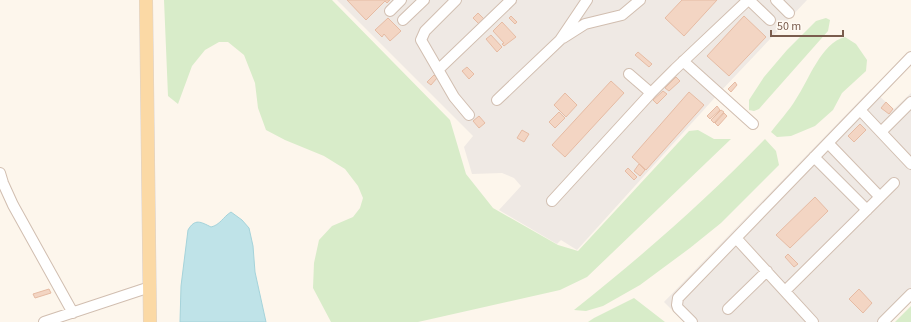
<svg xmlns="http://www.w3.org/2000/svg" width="911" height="322" font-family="'Source Sans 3',sans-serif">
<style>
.industrial{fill:#efe9e4}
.green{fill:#d8ecc9}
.water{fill:#bfe3e8;stroke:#a5d3da}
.building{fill:#f3d5c3;stroke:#e6bba3}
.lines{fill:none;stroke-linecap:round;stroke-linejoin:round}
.minor-casing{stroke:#d1beb0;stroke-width:12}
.major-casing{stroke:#dad1cd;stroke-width:14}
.minor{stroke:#fff;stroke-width:10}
.major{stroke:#fbd9a5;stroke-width:13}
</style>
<rect width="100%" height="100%" fill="#fdf6ec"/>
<path class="industrial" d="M337,0h470l-88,93 -142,157 -16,-10 -4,4 -58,-34 22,-24 -7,-8 -12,-5 -30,1 -8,-27 9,-11z
M871,89l23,20 17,-16v209l-20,20h-207l-20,-20z"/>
<path class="green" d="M164,0h168l118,120 16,54 27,34 65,37 20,6 111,-120 9,-1 16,9h17l-144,138 -27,13 -142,32h-87l-18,-34 1,-25 5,-23 13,-14 21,-9 7,-9 3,-10 -5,-12 -13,-17 -21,-13 -39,-16 -19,-10 -8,-22 -3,-25 -11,-28 -16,-13h-9l-14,8 -13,16 -14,38 -10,-8z
M826,18l4,2 -2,11 -69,78 -5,2 -5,-1v-10l15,-23 23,-27 29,-29z
M845,37l11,7 11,16 -1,11 -24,22 -9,17 -18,16 -24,10 -14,1 -6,-5c8,-11 18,-21 25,-33 13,-19 25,-56 49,-62z
M765,139l11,12 3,14 -58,58 -31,25 -50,37 -37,21 -17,5 -12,-1c67,-53 132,-110 191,-171z
M634,298l31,24h-77l6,-4z
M911,306v16h-16z"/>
<path class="water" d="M231,212l11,8 7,8 4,18 2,26 11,50h-86l1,-36 7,-56c7,-12 13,-8 23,-3 9,-2 12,-10 20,-15z"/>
<path class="building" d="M347,0h43l-3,3 -2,-2 -19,19z
M682,0h35l-33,36 -19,-18z
M478,13l6,6 -5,5 -6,-6z
M511,16l6,6 -2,2 -6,-6z
M744,16l22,21 -37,39 -22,-20z
M388,18l13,13 -11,10 -6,-7 -2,3 -7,-7z
M502,22l14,15 -12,9 -2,-2 2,-1 -11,-12z
M491,35l11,12 -5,5 -11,-13z
M638,52l14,12 -3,3 -14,-12z
M467,67l7,7 -5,5 -7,-8z
M434,75l3,3 -6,7 -4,-3z
M676,77l4,4 -11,10 -4,-3z
M611,81l13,12 -59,64 -13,-12z
M735,82l2,3 -6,7 -3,-3z
M663,91l4,3 -10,10 -4,-4z
M689,92l15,13 -58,65 -14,-13z
M565,93l12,12 -11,12 -12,-12z
M886,102l7,7 -4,5 -8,-6z
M717,106l3,4 -10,9 -3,-3z
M721,110l3,2 -10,11 -3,-3z
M559,112l6,6 -10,10 -6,-6z
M724,113l3,3 -9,10 -3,-3z
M479,116l6,7 -6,5 -6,-7z
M860,124l6,6 -12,12 -6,-6z
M522,130l7,4 -5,8 -7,-4z
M639,164l6,6 -5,6 -6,-5z
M628,168l9,9 -3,3 -9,-9z
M815,197l13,14 -38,37 -14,-13z
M788,254l10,10 -4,3 -9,-10z
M49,289l2,4 -16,5 -2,-4z
M859,289l13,14 -9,10 -14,-14z"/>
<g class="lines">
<defs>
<path id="minor" d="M456,0l-31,31 -4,9 33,57 15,18
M749,0l21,20
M776,0l13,13
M390,11l11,-11
M403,20l21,-20
M563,38l22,-14 37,-9 18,-15
M683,61l70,63
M439,69l72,-69
M629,74l22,19
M497,100l63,-60 27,-40
M860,110l51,54
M881,132l30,-30
M828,143l52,54
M814,157l53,53
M0,173l3,10 10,22 60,108
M552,201l99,-108 24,-24 73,-69
M736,238l77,84
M785,291l109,-108
M728,309l39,-38
M44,322l106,-35
M692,322l-14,-14 -1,-3 1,-7 233,-241
M883,322l28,-28"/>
<path id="major" d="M146,0l4,322"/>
</defs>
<use href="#minor" class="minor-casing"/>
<use href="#major" class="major-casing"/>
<use href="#minor" class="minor"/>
<use href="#major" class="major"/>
</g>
<path d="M771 30v6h72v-6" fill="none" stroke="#7a5c4d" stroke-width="2"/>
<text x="777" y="30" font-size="12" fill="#7a5c4d" stroke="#fffaf3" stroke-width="3" paint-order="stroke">50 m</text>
</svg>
